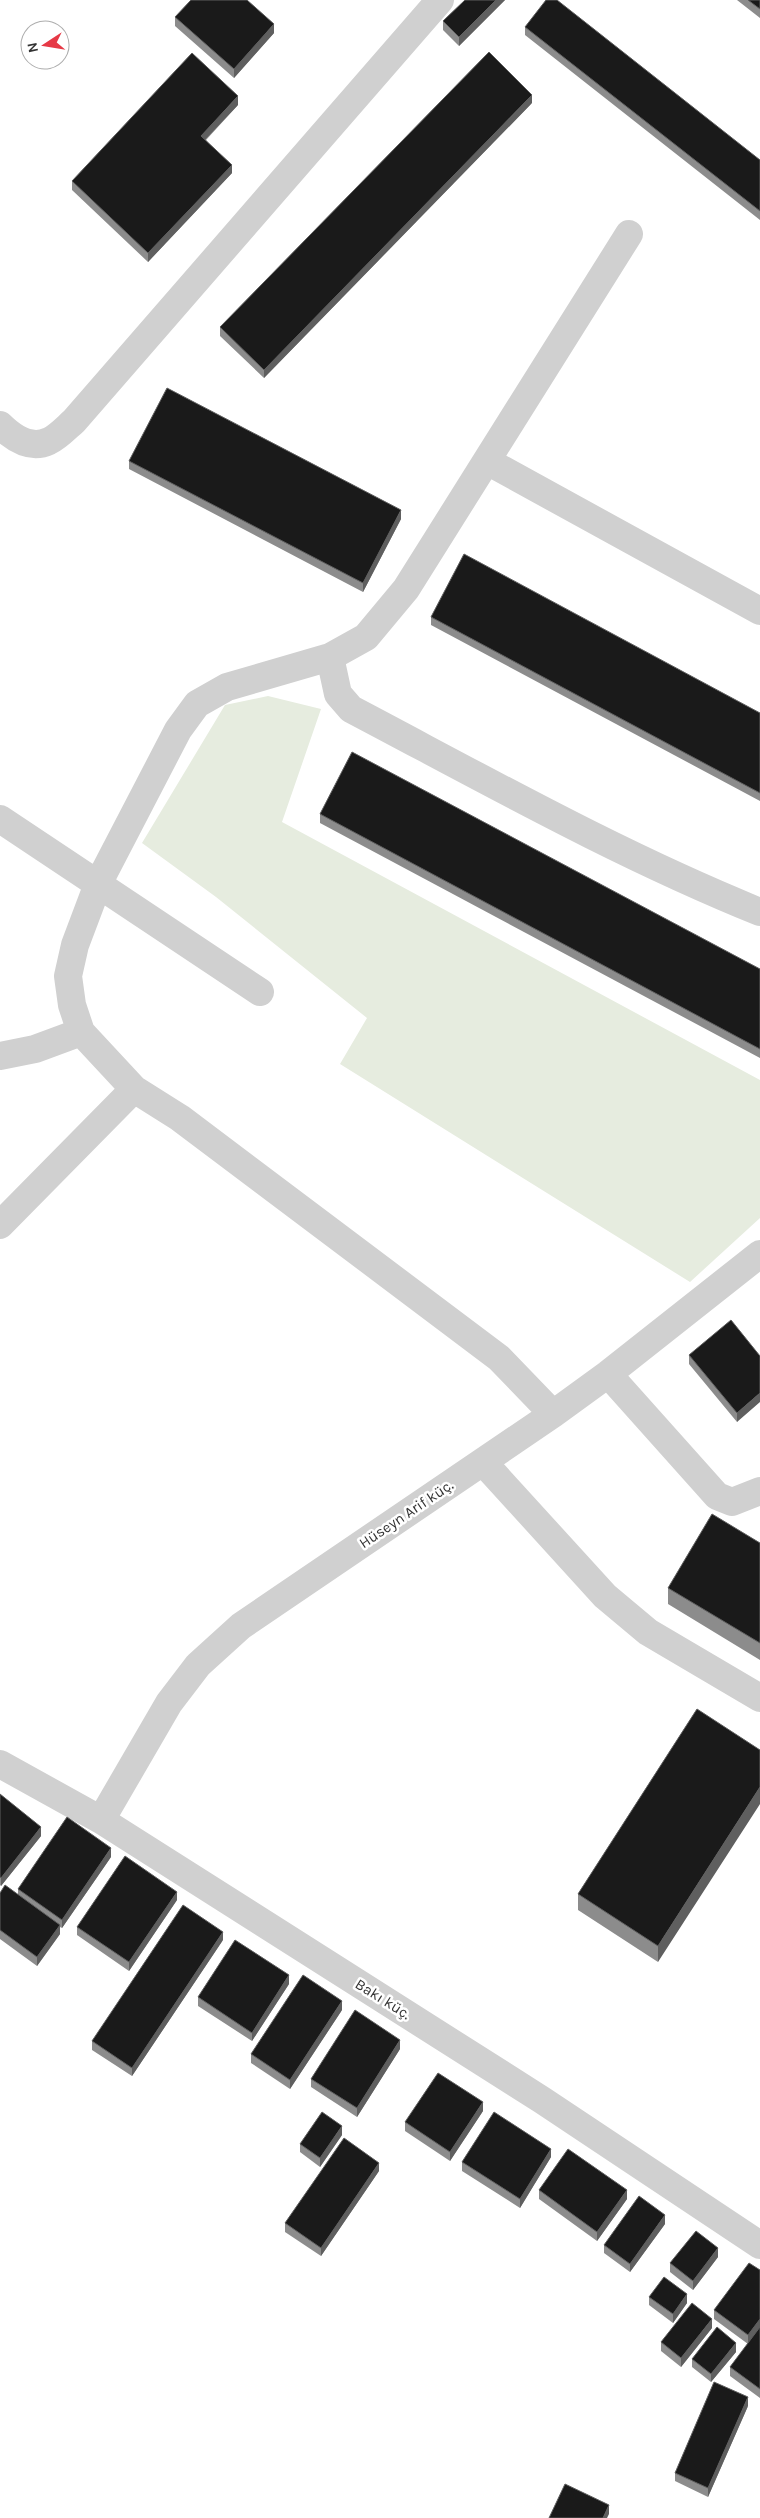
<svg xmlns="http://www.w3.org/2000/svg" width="760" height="2518" font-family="Karla,sans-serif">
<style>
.green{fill:#e6ecdf}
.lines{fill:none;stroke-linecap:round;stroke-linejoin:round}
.minor{stroke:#d0d0d0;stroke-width:28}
.wall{fill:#8c8c8c}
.shaded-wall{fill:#5f5f5f}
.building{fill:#1a1a1a;stroke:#5f5f5f}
.labels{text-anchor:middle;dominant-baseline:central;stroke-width:5;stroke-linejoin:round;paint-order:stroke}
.street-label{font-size:15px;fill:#333;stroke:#fff}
</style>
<rect width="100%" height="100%" fill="#fff"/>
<path class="green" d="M268,696l53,13 -39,113 478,258v138l-70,64 -350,-218 27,-46 -151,-121 -74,-54 83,-138z"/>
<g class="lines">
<path class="minor" d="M0,425c13,13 30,25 49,16 9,-4 18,-14 25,-20l366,-421
M487,461l273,150
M330,657l8,37 13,15c135,71 268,146 409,203
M0,819l260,173
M0,1056l35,-7 46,-17
M0,1225l134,-136
M608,1374l109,122 15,6 28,-11
M553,1414l-54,-56 -319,-240 -46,-29 -53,-57 -9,-27 -4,-29 7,-31 23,-61 80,-154 19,-26 30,-17 103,-30 36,-20 40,-48 223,-355
M483,1462l122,134 43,36 112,66
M0,1764l101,56 441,280 218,145
M101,1820l68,-117 29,-38 43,-39 312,-212 55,-40 152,-120"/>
</g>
<path class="wall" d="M465,0h40l-46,46 -16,-16v-9z
M737,0h23v18z
M175,17l99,16 -40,45 -59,-52z
M525,27l235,133v60l-235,-185z
M532,103l-268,275 -44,-42v-9z
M238,105l-32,35 26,33 -84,89 -76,-72v-9z
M129,461l272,58 -38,73 -234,-123z
M431,617l329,96v88l-329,-176z
M320,814l440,155v89l-440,-235z
M689,1355l71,1 -23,66 -48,-58z
M760,1543v117l-92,-56v-16z
M697,1709l-39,253 -80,-52v-16z
M0,1794l41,42 -40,50 -1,-1z
M111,1857l-49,71 -2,-1v7l-23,32 -37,-27v-46l18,1v-5z
M177,1900l-48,71 -52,-36v-8z
M223,1940l-91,136 -40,-26v-9z
M289,1984l-37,57 -54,-35v-9z
M342,2010l-52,79 -39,-26v-9z
M400,2049l-43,68 -46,-30v-8z
M483,2111l-33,50 -45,-30v-9z
M342,2135l-22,32 -20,-15v-8z
M551,2157l-31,51 -58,-37v-9z
M379,2171l-58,85 -36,-24v-9z
M539,2190l88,9 -30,42 -58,-42z
M665,2224l-35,48 -26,-19v-8z
M718,2257l-25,33 -23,-18v-9z
M760,2270v128l-30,-22v-9l18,-23 -34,-25v-9z
M649,2297l38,6 -14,20 -24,-18z
M712,2328l-31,39 -20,-16v-9z
M736,2352l-25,30 -19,-15v-8z
M748,2406l-40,91 -33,-16v-8z"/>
<path class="shaded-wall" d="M496,0h9l-46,46v-9z
M274,24v9l-40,45v-9z
M532,95v8l-268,275v-8z
M238,96v9l-37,39v-8z
M232,165v8l-84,89v-9z
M401,510v9l-38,73v-9z
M760,1393v9l-23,20v-9z
M760,1787v17l-102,158v-16z
M41,1827v9l-40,50v-8z
M111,1848v9l-49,71v-8z
M177,1892v8l-48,71v-9z
M60,1925v9l-23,32v-9z
M223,1932v8l-91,136v-8z
M289,1975v9l-37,57v-8z
M342,2001v9l-52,79v-9z
M400,2040v9l-43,68v-9z
M483,2102v9l-33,50v-9z
M342,2126v9l-22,32v-9z
M551,2149v8l-31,51v-9z
M379,2163v8l-58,85v-8z
M627,2190v9l-30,42v-9z
M665,2215v9l-35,48v-8z
M718,2248v9l-25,33v-9z
M687,2294v9l-14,20v-9z
M712,2319v9l-31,39v-9z
M760,2319v9l-12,16v-9z
M736,2343v9l-25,30v-8z
M748,2397v9l-40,91v-9z
M609,2505v9l-2,4h-4z"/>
<path class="building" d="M191,0h56l27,24 -40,45 -59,-52z
M465,0h31l-37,37 -16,-16z
M546,0h11l203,160v51l-235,-184z
M748,0h12v9z
M489,52l43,43 -268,275 -44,-43z
M192,53l46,43 -37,40 31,29 -84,88 -76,-72z
M167,388l234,122 -38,73 -234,-122z
M464,554l296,159v80l-329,-176z
M352,752l408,217v80l-440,-235z
M731,1320l29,36v37l-23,20 -48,-58z
M712,1514l48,29v100l-92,-55z
M697,1709l63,41v37l-102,159 -80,-52z
M0,1794l41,33 -40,51 -1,-1z
M67,1817l44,31 -49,72 -44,-31z
M125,1856l52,36 -48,70 -52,-35z
M5,1885l55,40 -23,32 -37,-27v-37z
M183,1905l40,27 -91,136 -40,-27z
M235,1940l54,35 -37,58 -54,-36z
M303,1975l39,26 -52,79 -39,-26z
M355,2010l45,30 -43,68 -46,-29z
M438,2073l45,29 -33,50 -45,-30z
M322,2112l20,14 -22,32 -20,-14z
M494,2112l57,37 -31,50 -58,-37z
M344,2138l35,25 -58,85 -36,-25z
M568,2149l59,41 -30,42 -58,-42z
M639,2196l26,19 -35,49 -26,-19z
M696,2231l22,17 -25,33 -23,-18z
M749,2263l11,7v49l-12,16 -34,-25z
M664,2277l23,17 -14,20 -24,-17z
M692,2303l20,16 -31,39 -20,-16z
M717,2327l19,16 -25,31 -19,-15z
M760,2327v62l-30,-22z
M714,2382l34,15 -40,91 -33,-15z
M565,2484l44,21 -6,13h-54z"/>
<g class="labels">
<g class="street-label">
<text transform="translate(406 1514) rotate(-34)">Hüseyn Arif küç.</text>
<text transform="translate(383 1999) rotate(32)">Bakı küç.</text>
</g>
</g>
<g transform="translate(45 45) rotate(258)"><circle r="24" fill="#ffffff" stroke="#adadad"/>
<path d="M0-4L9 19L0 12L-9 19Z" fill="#e63946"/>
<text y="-8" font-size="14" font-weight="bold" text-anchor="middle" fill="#333333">N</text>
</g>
</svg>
